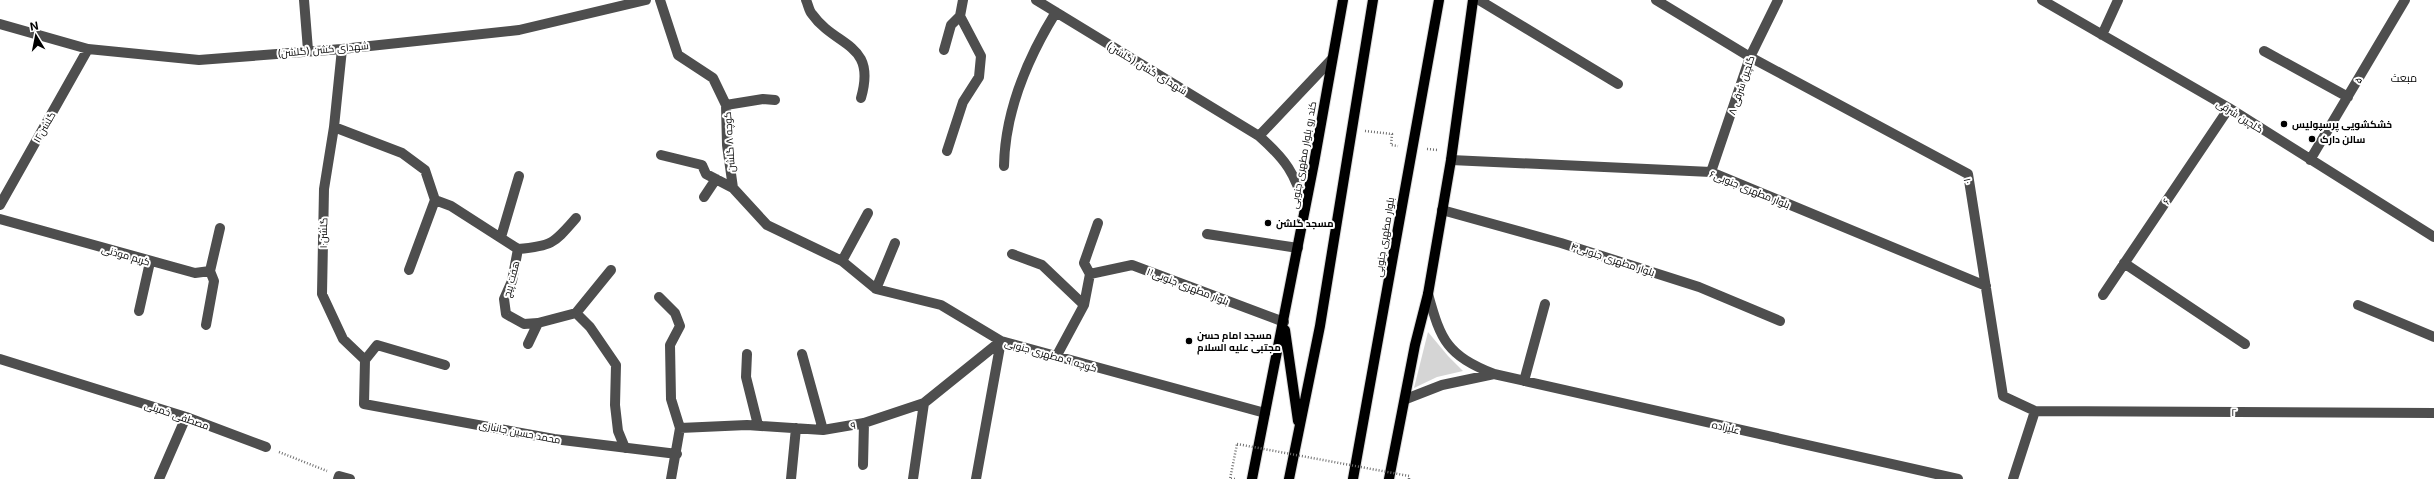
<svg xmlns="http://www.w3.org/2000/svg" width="2434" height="479" font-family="Inter,Cairo,sans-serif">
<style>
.green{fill:#d5d5d5}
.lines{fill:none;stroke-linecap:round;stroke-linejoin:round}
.major-casing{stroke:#dbdbdb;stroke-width:12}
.path{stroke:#707070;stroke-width:2.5;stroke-dasharray:1 2;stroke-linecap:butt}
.minor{stroke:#4e4e4e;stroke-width:10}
.major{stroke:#000;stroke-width:10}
.path-bridge{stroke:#707070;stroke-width:2.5;stroke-dasharray:1 2;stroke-linecap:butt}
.poi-dot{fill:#000;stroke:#fff;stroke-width:1.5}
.labels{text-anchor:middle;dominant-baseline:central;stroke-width:4;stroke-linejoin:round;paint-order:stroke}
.street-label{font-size:10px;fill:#000;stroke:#fff}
.poi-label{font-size:10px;font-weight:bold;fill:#000;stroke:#fff;text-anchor:start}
.neighbourhood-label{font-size:11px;fill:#000;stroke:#fff}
</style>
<rect width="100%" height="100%" fill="#fff"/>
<path class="green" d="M1428,332l20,24 15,15 -26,6 -23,11z"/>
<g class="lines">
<defs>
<path id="major" d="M1285,330l13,91
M1252,479l62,-316 29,-163
M1289,479l31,-153 53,-326
M1353,479c30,-160 56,-320 86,-479
M1389,479l26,-134 13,-51 23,-134 22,-160"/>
</defs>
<use href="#major" class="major-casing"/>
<path class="path" d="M1365,131l27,3 -1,11 7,1
M1427,149l11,1
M279,452l48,19
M1235,479h-5l7,-35
M1409,479v-3"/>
<path class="minor" d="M304,0l4,50
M660,0l18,55 35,23 13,27 1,40 6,43
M806,0c2,4 3,11 6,14 24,34 65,28 49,84
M1036,0l223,136c27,24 36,37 46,72
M1479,0l139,84
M1656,0l94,57 218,117 35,222 32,15 399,2
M2042,0l187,108 205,129
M0,24l88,25 111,11 143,-11 177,-19 127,-30
M2102,35l16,-35
M342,49l-8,78 -10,62 -2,105 21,45 22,21 -1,44 190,35 123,15
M944,50l7,-25 9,-9
M2264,51l84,46
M726,105l37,-6 12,1
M334,127l68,26 23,17 10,30 16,6 67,43 -6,32 -8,18 2,15 18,10 14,-1 38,-10 14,14 26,38 -1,40 3,26 7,17
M1259,136l73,-77
M947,151l16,-49 16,-25 2,-21 -21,-40 3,-16
M661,155l41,10 4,9 27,14 34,37 75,36 34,28 65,16 60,36 264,72
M1451,160l260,12 275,114
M2310,160l95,-160
M1004,166c1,-56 23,-107 52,-154
M1711,172l39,-115 28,-57
M704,197l12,-18
M0,205l88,-156
M1442,210l119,33 138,44 81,34
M0,219l195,54 15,-2 10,-43
M1207,234l91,14
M501,237l18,-61
M518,249c35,-3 36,-6 58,-31
M1012,254l30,11 42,40
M842,261l26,-48
M2124,263l121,81
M409,270l26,-70
M1090,274l42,-9 152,57
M876,289l19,-46
M1428,294c13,47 19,61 66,80l464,105
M2103,295l126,-187
M659,297l16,16 5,13 -10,19 1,54 9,29 -9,51
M2358,305l76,32
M139,311l11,-49
M576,313l35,-43
M206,325l8,-44 -4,-10
M528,344l10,-21
M747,354l-1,23 12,48
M802,354l21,76
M1056,357l28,-52 6,-31 -6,-11 14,-40
M0,359l186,58 80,30
M365,360l12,-15 68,20
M1524,381l21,-77
M1406,399l36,-14 52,-11
M680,428l67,-3 76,5 41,-7 60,-20 77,-62
M863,465l1,-42
M159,479l27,-62
M338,479l1,-3 11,3
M791,479l5,-51
M913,479l11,-76
M976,479l25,-138
M2013,479l22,-68"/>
<use href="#major" class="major"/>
<path class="path-bridge" d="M1237,444l172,32"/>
</g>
<g class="poi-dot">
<circle cx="2284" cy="124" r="4"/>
<circle cx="2312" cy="139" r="4"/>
<circle cx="1268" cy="223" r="4"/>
<circle cx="1189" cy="341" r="4"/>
</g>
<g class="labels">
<g class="street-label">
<text transform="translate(323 49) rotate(-5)">شهدای کشن (گلشن)</text>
<text transform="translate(1147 68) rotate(31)">شهدای کشن (گلشن)</text>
<text transform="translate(2358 80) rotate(-60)">۵</text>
<text transform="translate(1741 85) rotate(-71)">۸ گلچین شرقی</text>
<text transform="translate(2240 116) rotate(32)">گلچین شرقی</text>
<text transform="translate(44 127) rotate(-60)">گلشن۱۲</text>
<text transform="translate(729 142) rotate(-94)">کوچه ۸ گلشن</text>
<text transform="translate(1303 155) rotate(-80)">کند رو بلوار مطهری جنوبی</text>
<text transform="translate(1968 181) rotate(75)">۱۰</text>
<text transform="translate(1750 189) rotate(22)">بلوار مطهری جنوبی۶</text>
<text transform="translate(2166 201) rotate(-56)">۶</text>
<text transform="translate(323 233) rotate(-89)">گلشن۱۰</text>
<text transform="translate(1384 237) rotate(-81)">بلوار مطهری جنوبی</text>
<text transform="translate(126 255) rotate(16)">کریم موذنی</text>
<text transform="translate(1613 259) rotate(18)">بلوار مطهری جنوبی۴</text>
<text transform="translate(511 279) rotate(-75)">هفت پیچ</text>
<text transform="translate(1188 286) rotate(21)">بلوار مطهری جنوبی۱۱</text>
<text transform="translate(1051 355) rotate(16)">کوچه ۹ مطهری جنوبی</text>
<text x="2234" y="412">۲</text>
<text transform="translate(177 415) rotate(19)">مصطفی خمینی</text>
<text transform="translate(853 425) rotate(-10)">۹</text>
<text transform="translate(1726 427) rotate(13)">علیزاده</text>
<text transform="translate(520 432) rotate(11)">محمد حسین جانبازی</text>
</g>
<g class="poi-label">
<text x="2292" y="124">خشکشویی پرسپولیس</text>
<text x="2320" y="139">سالن دارک</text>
<text x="1276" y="223">مسجد گلشن</text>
<text x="1197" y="335">مسجد امام حسن<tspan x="1197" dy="12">مجتبی علیه السلام</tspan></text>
</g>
<g class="neighbourhood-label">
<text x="2404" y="78">مبعث</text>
</g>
</g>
<g transform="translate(36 36) rotate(350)" stroke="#ffffff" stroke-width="3" paint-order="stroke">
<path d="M0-3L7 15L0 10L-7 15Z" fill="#000000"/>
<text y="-6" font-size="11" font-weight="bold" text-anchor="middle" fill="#000000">N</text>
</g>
</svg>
